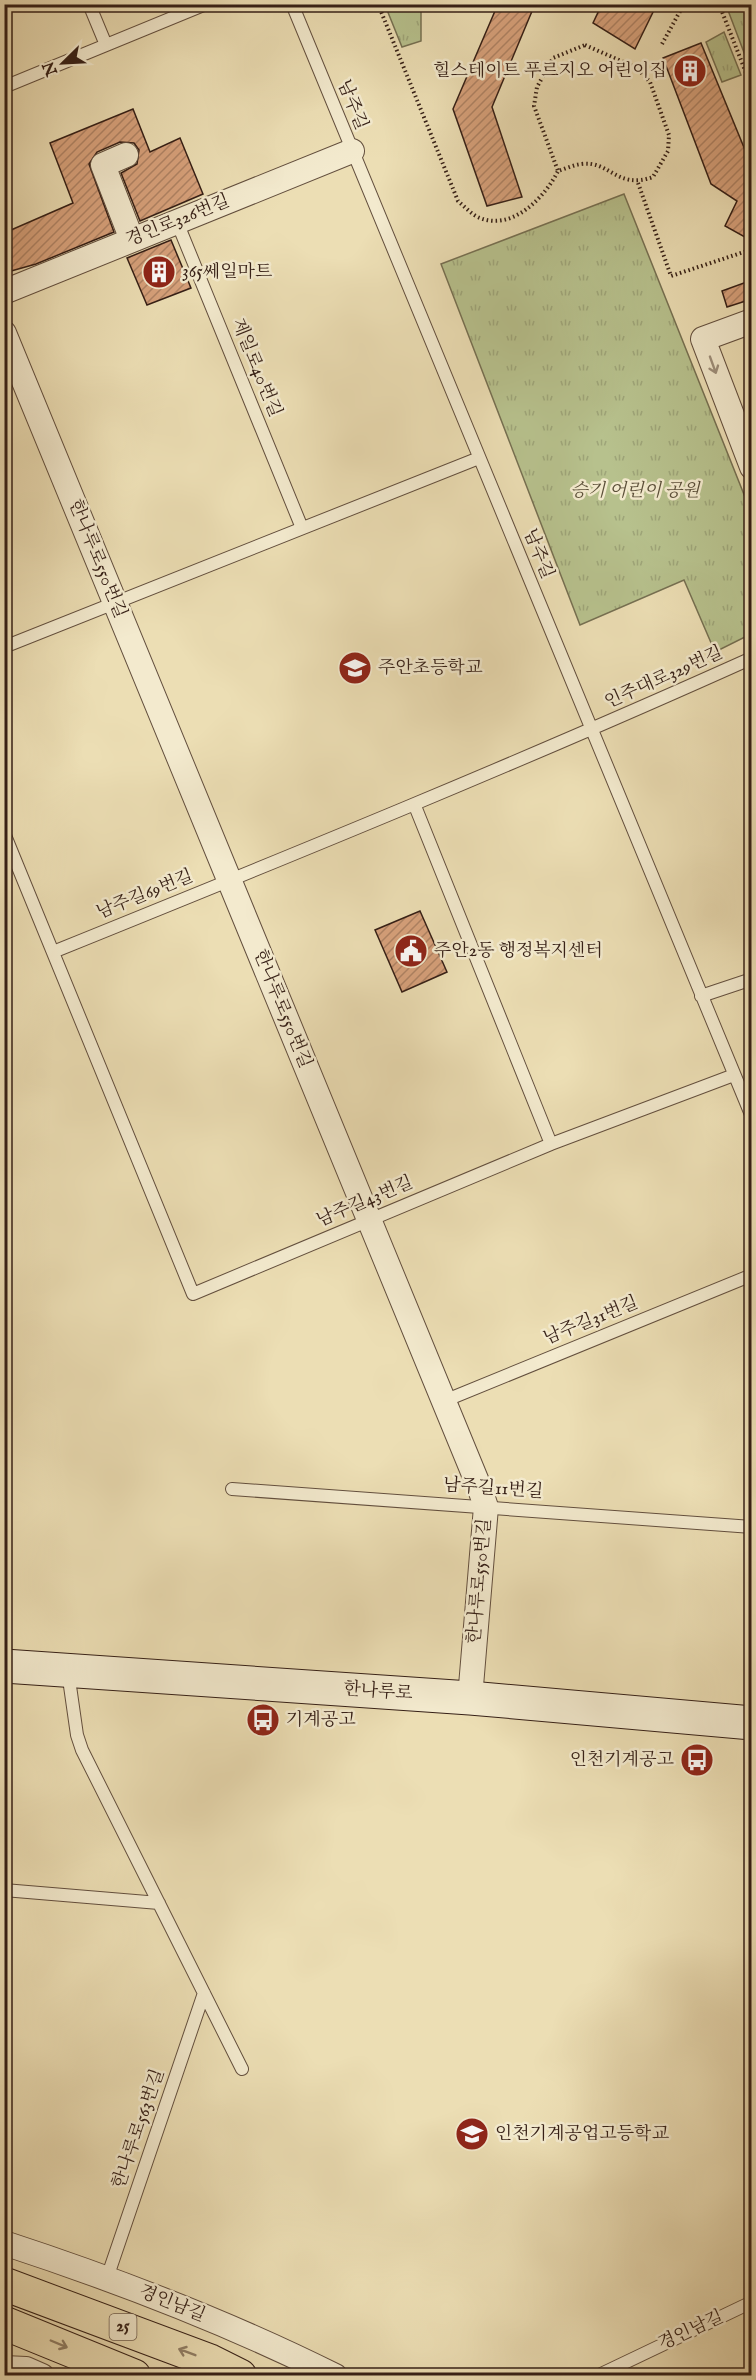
<svg xmlns="http://www.w3.org/2000/svg" width="756" height="2380" font-family="'IM FELL English','Noto Serif KR',serif">
<style>
.park{fill:url(#park-tufts);stroke:#767052;stroke-width:1.5}
.building{fill:url(#building-hatch);stroke:#351f16;stroke-width:1.5}
.lines{fill:none;stroke-linecap:round;stroke-linejoin:round}
.service-casing{stroke:#634f3e;stroke-width:14}
.minor-casing{stroke:#634f3e;stroke-width:26}
.secondary-casing{stroke:#351f16;stroke-width:35}
.trunk-casing{stroke:#351f16;stroke-width:35}
.path{stroke:#351f16;stroke-width:4;stroke-dasharray:1.5 3;stroke-linecap:butt}
.service{stroke:#f3eace;stroke-width:12}
.minor{stroke:#f3eace;stroke-width:24}
.secondary{stroke:#f3eace;stroke-width:33}
.trunk{stroke:#ecdeb4;stroke-width:33}
.oneway{stroke:#9e8f7b}
.oneway2{stroke:#907e65}
.labels{text-anchor:middle;dominant-baseline:central;stroke-width:5;stroke-linejoin:round;paint-order:stroke}
.shield{fill:#f3eace;stroke:#6e5c4d;stroke-width:1.5}
.shield-label{font-size:16px;font-weight:bold;fill:#351f16}
.poi-label{font-size:18px;fill:#351f16;stroke:#f3eace;text-anchor:start}
.street-label{font-size:18px;fill:#351f16;stroke:#f3eace}
.park-label{font-size:18px;font-style:italic;fill:#5c503a;stroke:#f3eace}
</style>
<defs>
<pattern id="park-tufts" width="24" height="20" patternUnits="userSpaceOnUse" patternTransform="scale(1.5)"><rect width="24" height="20" fill="#b7c18d"/><path d="M3 7l-1-3M5 7V3M7 7l1-3M15 17l-1-3M17 17v-4M19 17l1-3" fill="none" stroke="#9ea579"/></pattern>
<pattern id="building-hatch" width="6" height="6" patternUnits="userSpaceOnUse" patternTransform="scale(1.5)"><rect width="6" height="6" fill="#d7a17b"/><path d="M-1 1l2-2M0 6l6-6M5 7l2-2" fill="none" stroke="#af8364"/></pattern>
</defs>
<rect width="100%" height="100%" fill="#ecdeb4"/>
<filter id="stains"><feTurbulence type="fractalNoise" baseFrequency=".00333" numOctaves="4"/><feColorMatrix values="0 0 0 0 .2 0 0 0 0 .09 0 0 0 0 .02 0 0 0 .5 -.17"/></filter>
<radialGradient id="worn" r=".72"><stop offset=".6" stop-color="#630" stop-opacity="0"/><stop offset="1" stop-color="#630" stop-opacity=".3"/></radialGradient>
<path class="park" d="M385,5h36v36l-19,6z
M726,5h25v66z
M724,32l17,43 -19,7 -16,-40z
M624,194l127,318v122l-36,18 -31,-72 -104,45 -139,-361z"/>
<path class="building" d="M498,4h37l-43,103 30,90 -35,9 -34,-97z
M602,4h55l-22,45 -42,-26z
M701,43l51,124v74l-27,-15 12,-25 -26,-17 -48,-126z
M133,109l17,43 30,-14 23,56 -63,27 -19,-48 16,-9 2,-14 -5,-7 -14,-1 -23,10 -8,12 25,68 -78,32 -32,9v-40l69,-30 -23,-60z
M171,240l20,48 -44,17 -20,-47z
M752,280v19l-25,8 -5,-16z
M420,911l27,61 -45,20 -27,-62z"/>
<g class="lines">
<defs>
<path id="service" d="M89,4l17,41
M292,4l460,1113
M4,87l202,-83
M177,222l125,306
M4,647l475,-189
M415,806l136,338
M4,833l189,461 358,-150 183,-69
M53,952c235,-95 468,-190 699,-294
M701,996l51,-17
M444,1401l308,-126
M232,1489l520,38
M68,1672l9,63 5,15 160,319
M4,1890l155,13
M107,2278l97,-285
M597,2376l155,-74"/>
<path id="minor" d="M126,155l-23,10 29,75
M4,292l348,-141
M752,321l-49,18 49,128
M4,333l476,1156 6,18 -16,191
M4,2243c113,37 225,80 331,133
M4,2368l22,1 16,7"/>
<path id="secondary" d="M4,1666l466,32 282,25"/>
<path id="trunk" d="M4,2284l206,77 30,15
M4,2323l130,53"/>
</defs>
<use href="#service" class="service-casing"/>
<use href="#minor" class="minor-casing"/>
<use href="#secondary" class="secondary-casing"/>
<use href="#trunk" class="trunk-casing"/>
<path class="path" d="M378,4l80,197c7,6 14,14 22,17 33,13 65,-21 78,-47
M719,4l33,84
M662,44l22,-40
M585,45l52,23 13,14 19,53 -1,16 -15,26c-37,13 -43,-17 -72,-13 -8,1 -16,5 -23,7l-24,-65 3,-19 16,-29z
M638,183l33,93 76,-25 5,1"/>
<use href="#service" class="service"/>
<use href="#minor" class="minor"/>
<use href="#secondary" class="secondary"/>
<use href="#trunk" class="trunk"/>
</g>
<defs><path id="oneway-shaft" d="M-6 0H5M1.5-3L5.5 0L1.5 3" fill="none" stroke-width="1.6" stroke-linecap="round" stroke-linejoin="round" transform="scale(1.5)"/></defs>
<use class="oneway" href="#oneway-shaft" transform="translate(713 365) rotate(70)"/>
<g class="oneway2">
<use href="#oneway-shaft" transform="translate(59 2344) rotate(23)"/>
<use href="#oneway-shaft" transform="translate(187 2352) rotate(-159)"/>
</g>
<defs>
<symbol id="building-disc" viewBox="-11 -11 22 22"><circle r="9.5" fill="#8f2418" stroke="#f3eace"/><path d="M-4-6H4V6H1V3H-1V6H-4ZM-2.5-4.3h1.7v1.8h-1.7ZM.8-4.3h1.7v1.8H.8ZM-2.5-1h1.7V.8h-1.7ZM.8-1h1.7V.8H.8Z" fill="#fff"/></symbol>
<symbol id="school-disc" viewBox="-11 -11 22 22"><circle r="9.5" fill="#8f2418" stroke="#f3eace"/><path d="M0-5L7-2L0 1L-7-2ZM-4 1L0 2.5L4 1V4Q0 6-4 4Z" fill="#fff"/></symbol>
<symbol id="civic-disc" viewBox="-11 -11 22 22"><circle r="9.5" fill="#8f2418" stroke="#f3eace"/><path d="M-.6-6.5H3V-4.5H.6V-3L4-1V1h2V6H-6V1h2V-1L-.6-3ZM-1.2 2.5V6h2.4V2.5Z" fill="#fff"/></symbol>
<symbol id="bus-disc" viewBox="-11 -11 22 22"><circle r="9.5" fill="#8f2418" stroke="#f3eace"/><path d="M-5-6H5V4H4V6H2V4H-2V6H-4V4H-5ZM-3.5-4V0h7V-4ZM-3.5 1.2v1.5H-2V1.2ZM2 1.2v1.5H3.5V1.2Z" fill="#fff"/></symbol>
</defs>
<g fill-rule="evenodd">
<use href="#building-disc" x="671" y="52" width="38" height="38"/>
<use href="#building-disc" x="140" y="253" width="38" height="38"/>
<use href="#school-disc" x="336" y="649" width="38" height="38"/>
<use href="#civic-disc" x="392" y="932" width="38" height="38"/>
<use href="#bus-disc" x="244" y="1701" width="38" height="38"/>
<use href="#bus-disc" x="678" y="1741" width="38" height="38"/>
<use href="#school-disc" x="453" y="2115" width="38" height="38"/>
</g>
<g class="labels">
<rect class="shield" x="109.5" y="2314" width="27" height="26" rx="4.5"/>
<g class="shield-label">
<text x="123" y="2327">25</text>
</g>
<g class="poi-label">
<text x="667" y="71" text-anchor="end">힐스테이트 푸르지오 어린이집</text>
<text x="182" y="272">365쎄일마트</text>
<text x="378" y="668">주안초등학교</text>
<text x="434" y="951">주안2동 행정복지센터</text>
<text x="286" y="1720">기계공고</text>
<text x="674" y="1760" text-anchor="end">인천기계공고</text>
<text x="495" y="2134">인천기계공업고등학교</text>
</g>
<g class="street-label">
<text transform="translate(352 105) rotate(68)">남주길</text>
<text transform="translate(178 221) rotate(-22)">경인로326번길</text>
<text transform="translate(256 368) rotate(68)">제일로40번길</text>
<text transform="translate(538 554) rotate(68)">남주길</text>
<text transform="translate(97 559) rotate(68)">한나루로550번길</text>
<text transform="translate(664 678) rotate(-24)">인주대로329번길</text>
<text transform="translate(145 895) rotate(-22)">남주길69번길</text>
<text transform="translate(282 1009) rotate(68)">한나루로550번길</text>
<text transform="translate(365 1202) rotate(-23)">남주길43번길</text>
<text transform="translate(591 1321) rotate(-22)">남주길31번길</text>
<text transform="translate(493 1489) rotate(4)">남주길11번길</text>
<text transform="translate(480 1581) rotate(-85)">한나루로550번길</text>
<text transform="translate(378 1692) rotate(4)">한나루로</text>
<text transform="translate(139 2129) rotate(-71)">한나루로563번길</text>
<text transform="translate(172 2304) rotate(22)">경인남길</text>
<text transform="translate(691 2331) rotate(-25)">경인남길</text>
</g>
<g class="park-label">
<text x="635" y="491">승기 어린이 공원</text>
</g>
</g>
<rect width="756" height="2380" fill="none" stroke="#ecdeb4" stroke-width="24"/>
<rect x="6" y="6" width="744" height="2368" fill="none" stroke="#351f16" stroke-width="3"/>
<rect x="12" y="12" width="732" height="2356" fill="none" stroke="#351f16" stroke-width="1.5"/>
<g transform="translate(63 63) rotate(246)" stroke="#f3eace" stroke-width="4.5" paint-order="stroke">
<path d="M0-4.5L10 22L0 15L-10 22Z" fill="#351f16"/>
<text y="-9" font-size="16" font-weight="bold" text-anchor="middle" fill="#351f16">N</text>
</g>
<rect width="100%" height="100%" filter="url(#stains)"/>
<rect width="100%" height="100%" fill="url(#worn)"/>
</svg>
